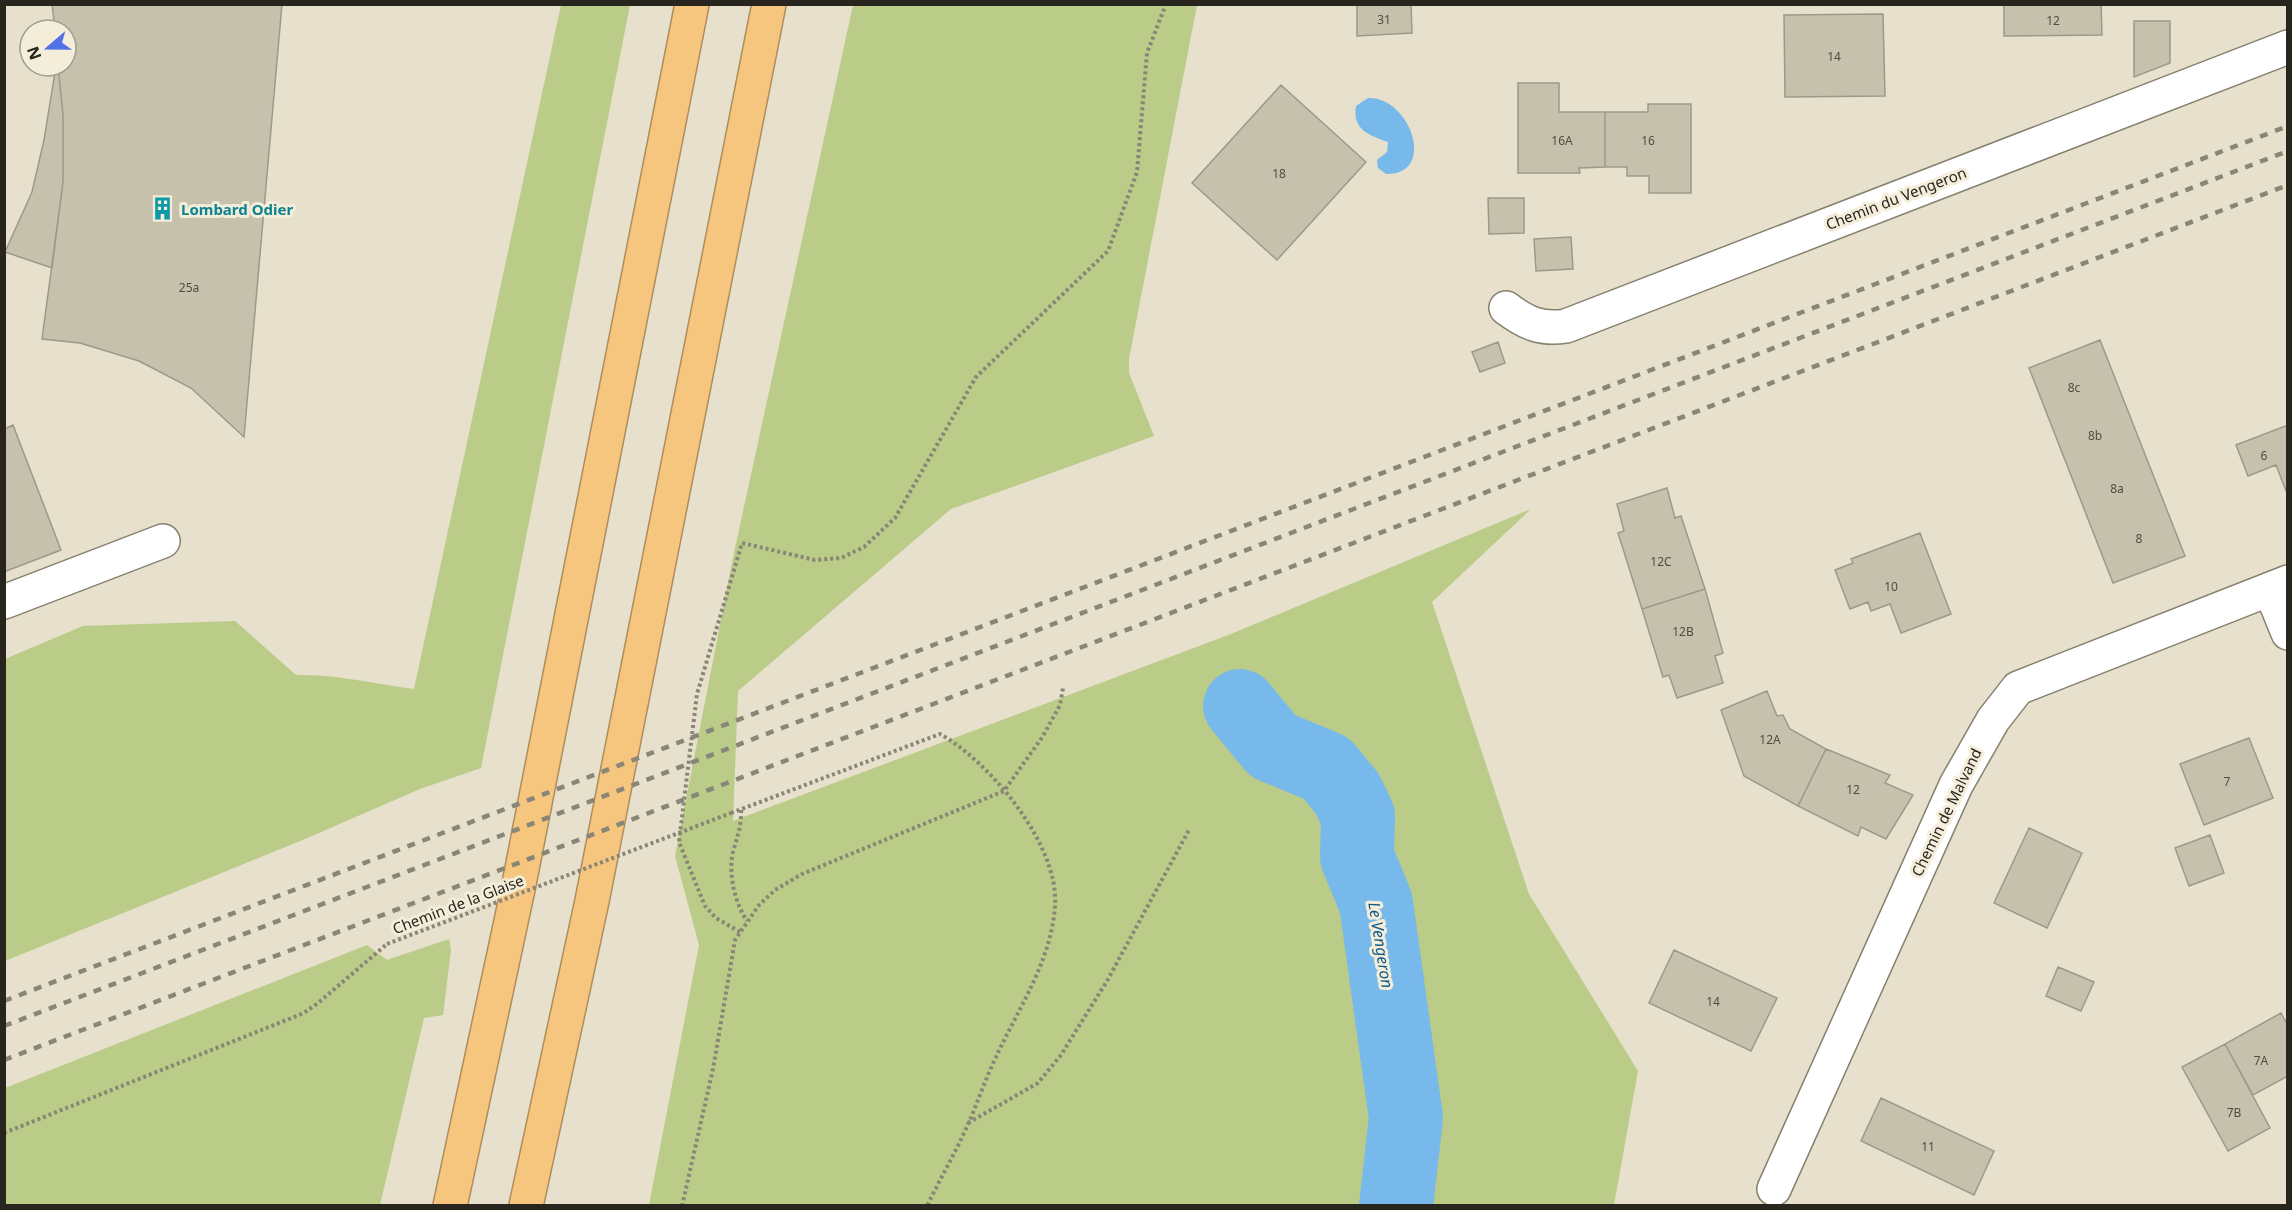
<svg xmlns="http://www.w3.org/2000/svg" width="2292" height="1210" font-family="'Noto Sans',sans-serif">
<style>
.green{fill:#bacc87}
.water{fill:#78b9eb}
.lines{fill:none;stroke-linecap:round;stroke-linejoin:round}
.river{stroke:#78b9eb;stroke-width:74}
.building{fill:#c6c1ad;stroke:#9e9986;stroke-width:1.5}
.street-casing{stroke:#86816f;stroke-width:36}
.highway-casing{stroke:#ae8d5c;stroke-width:36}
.path{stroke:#898577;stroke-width:4;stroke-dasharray:3 3;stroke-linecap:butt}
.street{stroke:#fff;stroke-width:33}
.highway{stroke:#f6c57e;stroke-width:33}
.rail{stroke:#898577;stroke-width:4.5;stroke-dasharray:8 8;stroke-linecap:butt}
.path-bridge{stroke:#898577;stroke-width:4;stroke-dasharray:3 3;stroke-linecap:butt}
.labels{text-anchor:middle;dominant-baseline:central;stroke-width:6;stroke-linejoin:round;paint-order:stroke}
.number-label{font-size:12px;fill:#504c42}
.street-label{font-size:15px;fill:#28251e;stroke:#f3edd9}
.culture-label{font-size:15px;font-weight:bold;fill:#0d838f;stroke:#f3edd9;text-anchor:start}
.water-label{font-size:16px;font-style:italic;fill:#105b8a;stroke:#f3edd9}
</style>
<rect width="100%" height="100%" fill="#e6e0cc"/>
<path class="green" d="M561,5h69l-149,763 -61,21 -115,50 -300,122v-302l78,-33 152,-5 61,54c41,-1 78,9 118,14z
M853,5h344l-68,354v14l25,63 -203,73 -213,182 -5,130 498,-187 300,-125 -99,93 97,292 109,177 -24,134h-965l50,-260 -24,-89 59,-303z
M449,939l2,11 -8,65 -19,3 -44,187h-375v-117l362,-143 20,15z"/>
<path class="water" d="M1368,98c42,-2 70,77 18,76l-8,-6 -1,-8 10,-8 1,-10c-19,-7 -36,-12 -32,-36z"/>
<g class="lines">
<path class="river" d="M1240,706l33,40 53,22 21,25 11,23 -1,41 19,46 30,215 -10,88"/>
</g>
<path class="building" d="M52,4h230l-38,433 -53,-49 -52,-27 -59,-18 -38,-4 21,-157v-67l-5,-49h8v-36h-11z
M1357,4h54l1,29 -55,3z
M2004,4h97l1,31 -98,1z
M1883,14l2,82 -100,1 -1,-82z
M2134,21h36v42l-36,14z
M56,66h2l5,49v67l-11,86 -47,-16 27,-60 12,-52z
M1518,83h41v29h46v55l-26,1 1,5h-62z
M1281,85l85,77 -89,98 -85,-77z
M1648,104h43v89h-42v-17h-22v-9h-22v-55h43z
M1488,198h36v35l-35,1z
M1571,237l2,32 -37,2 -2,-32z
M2100,340l85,216 -72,27 -84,-215z
M1498,342l7,21 -25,9 -8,-20z
M13,425l48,125 -57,22v-143z
M2288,425v65l-2,1 -10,-26 -28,11 -12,-31z
M1667,488l8,30 6,-2 24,73 -63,20 -24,-76 6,-2 -7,-27z
M1920,533l31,81 -50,19 -11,-29 -19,7 -3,-9 -18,7 -15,-39 18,-7 -2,-4z
M1705,589l18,64 -8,3 8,27 -46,15 -8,-23 -6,2 -21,-68z
M1767,691l10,25 6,-1 7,14 36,20 -28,57 -54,-30 -23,-66z
M2249,738l24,60 -69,27 -24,-61z
M1826,749l64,26 -5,8 28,12 -27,44 -25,-12 -3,9 -60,-30z
M2029,828l53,25 -35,75 -53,-25z
M2210,835l14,38 -35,13 -14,-38z
M1674,950l103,48 -26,53 -102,-48z
M2058,967l36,15 -13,29 -35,-15z
M2281,1013l7,13v50l-35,19 -28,-51z
M2225,1044l45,84 -42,23 -46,-84z
M1881,1098l113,53 -20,44 -113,-54z"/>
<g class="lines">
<defs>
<path id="street" d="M1506,308c20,15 35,22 60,18l722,-279
M2270,589l18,44
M4,602l159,-61
M1774,1189l182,-404 37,-65 25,-32 270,-106"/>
<path id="highway" d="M450,1206l68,-317 174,-885
M526,1206l66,-305 177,-897"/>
</defs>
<use href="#street" class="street-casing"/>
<use href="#highway" class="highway-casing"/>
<path class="path" d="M741,810c1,15 -4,27 -8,42 -5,22 2,51 14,69
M731,813l209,-79c50,28 119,111 115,171 -3,55 -37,104 -59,152 -12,25 -20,51 -32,76 -11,24 -25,48 -37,73
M740,932l-24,-14 -11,-12 -26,-64 18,-148 45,-151 73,17 26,-2 23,-11 31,-29 81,-141 132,-126 29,-79 10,-119 19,-49
M968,1123l70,-40 23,-28 46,-74 82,-151
M4,1133l300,-120 14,-10 69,-59
M682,1206l31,-137 22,-129 24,-35 16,-15 27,-16 202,-83 39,-55 17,-31 3,-17"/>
<use href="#street" class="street"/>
<use href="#highway" class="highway"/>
<path class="rail" d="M4,1001l2284,-875
M4,1026l2284,-875
M4,1060l2284,-875"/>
<path class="path-bridge" d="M387,944l344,-131"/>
</g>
<defs>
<symbol id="building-bare" viewBox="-9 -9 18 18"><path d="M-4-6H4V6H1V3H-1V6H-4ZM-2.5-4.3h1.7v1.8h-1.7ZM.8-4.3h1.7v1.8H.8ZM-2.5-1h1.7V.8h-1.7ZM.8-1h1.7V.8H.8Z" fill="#0f9aa8" stroke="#f3edd9" stroke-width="2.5" paint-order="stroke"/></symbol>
</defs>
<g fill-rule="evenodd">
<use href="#building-bare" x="146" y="192" width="33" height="33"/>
</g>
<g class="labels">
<g class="number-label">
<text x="1384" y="19">31</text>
<text x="2053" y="20">12</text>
<text x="1834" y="56">14</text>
<text x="1562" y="140">16A</text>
<text x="1648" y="140">16</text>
<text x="1279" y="173">18</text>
<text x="189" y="287">25a</text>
<text x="2074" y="387">8c</text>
<text x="2095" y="435">8b</text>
<text x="2264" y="455">6</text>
<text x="2117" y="488">8a</text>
<text x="2139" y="538">8</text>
<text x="1661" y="561">12C</text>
<text x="1891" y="586">10</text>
<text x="1683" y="631">12B</text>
<text x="1770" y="739">12A</text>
<text x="2227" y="781">7</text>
<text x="1853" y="789">12</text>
<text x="1713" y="1001">14</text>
<text x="2261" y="1060">7A</text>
<text x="2234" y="1112">7B</text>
<text x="1928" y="1146">11</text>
</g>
<g class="street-label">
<text transform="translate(1896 198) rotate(-21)">Chemin du Vengeron</text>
<text transform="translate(1946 812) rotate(-64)">Chemin de Malvand</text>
<text transform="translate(458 904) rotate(-21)">Chemin de la Glaise</text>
</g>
<g class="culture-label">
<text x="181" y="209">Lombard Odier</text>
</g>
<g class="water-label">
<text transform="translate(1381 945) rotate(81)">Le Vengeron</text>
</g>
</g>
<rect width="2292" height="1210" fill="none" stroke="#28251e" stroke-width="12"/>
<g transform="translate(48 48) rotate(250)"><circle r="28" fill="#f3edd9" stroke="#a29d8e" stroke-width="1.5"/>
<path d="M0-4.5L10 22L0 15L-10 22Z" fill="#5371e6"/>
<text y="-9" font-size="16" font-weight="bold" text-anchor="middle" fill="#28251e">N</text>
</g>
</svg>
